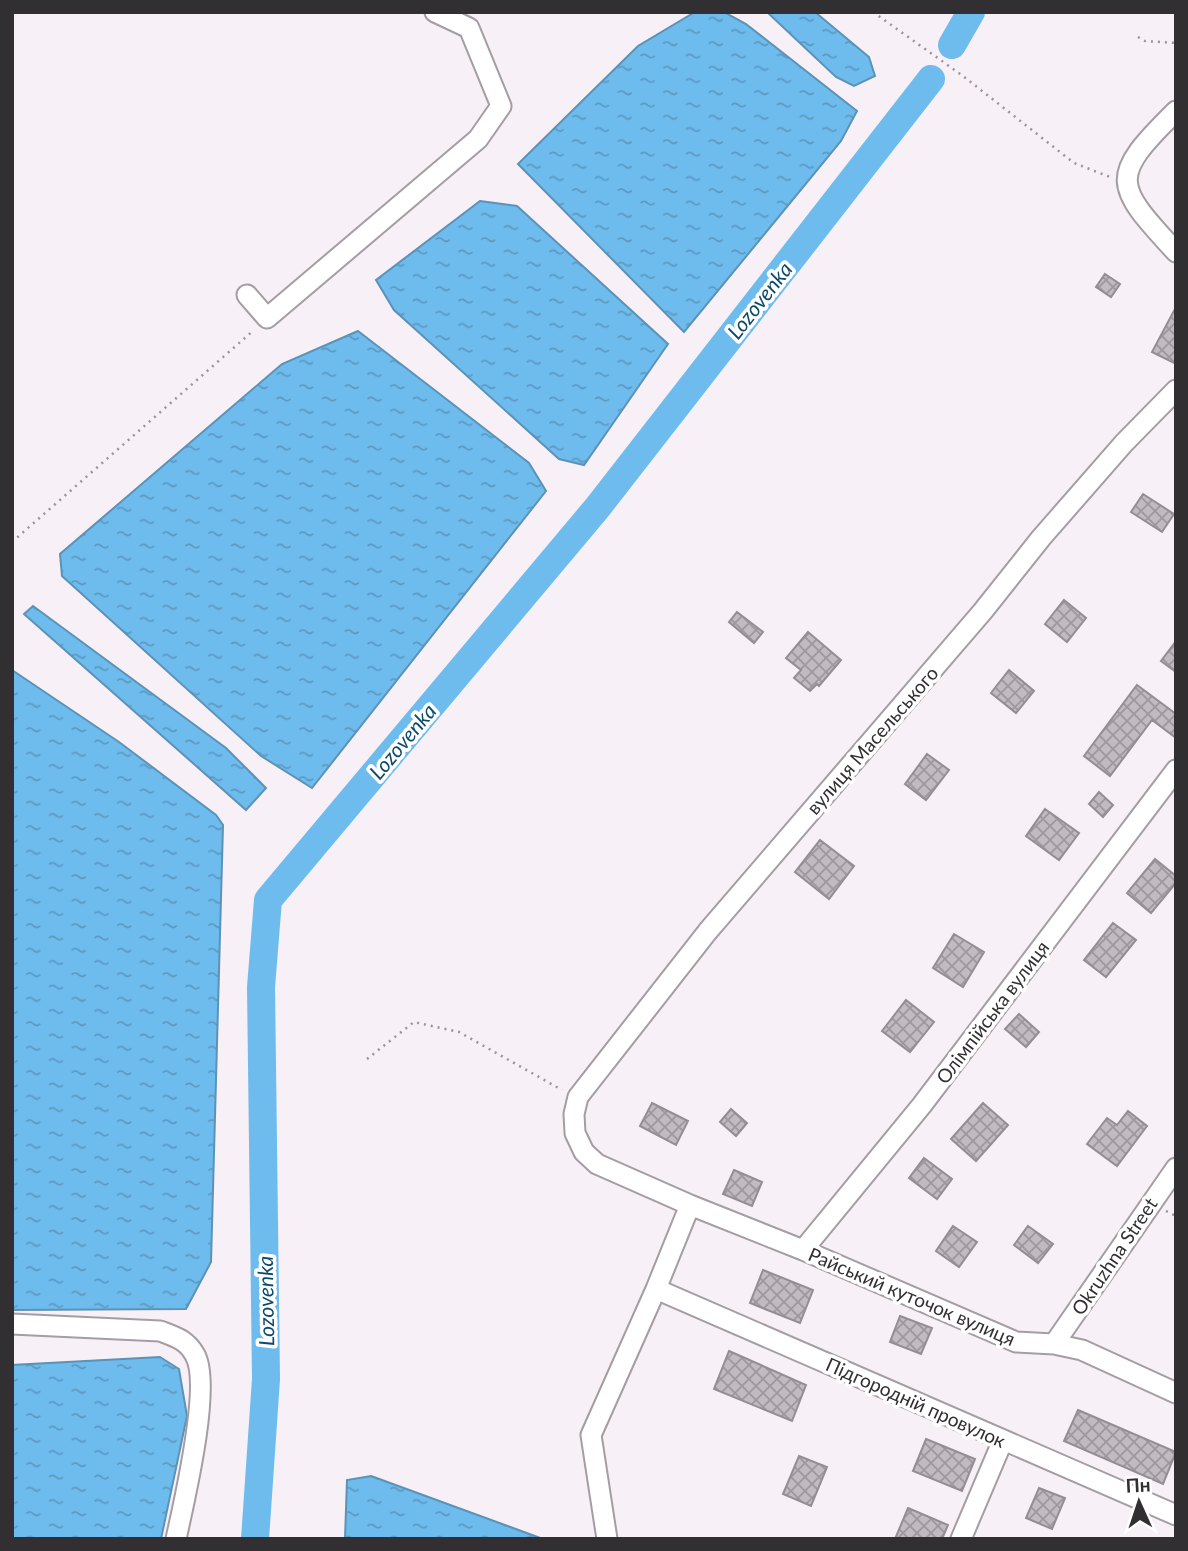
<svg xmlns="http://www.w3.org/2000/svg" width="1188" height="1551" font-family="Lato,sans-serif">
<style>
.water{fill:url(#water-ripples);stroke:#5c92b6;stroke-width:2}
.lines{fill:none;stroke-linecap:round;stroke-linejoin:round}
.river{stroke:#6ebcee;stroke-width:28}
.building{fill:url(#building-cross-hatch);stroke:#948d93;stroke-width:2}
.minor-casing{stroke:#a49da3;stroke-width:23}
.path{stroke:#9a949a;stroke-width:2.5;stroke-dasharray:2 5;stroke-linecap:butt}
.minor{stroke:#fff;stroke-width:19}
.labels{text-anchor:middle;dominant-baseline:central;stroke-width:7;stroke-linejoin:round;paint-order:stroke}
.street-label{font-size:19px;fill:#322f32;stroke:#fff}
.water-label{font-size:21px;font-style:italic;fill:#0c4a6c;stroke:#fff}
</style>
<defs>
<pattern id="water-ripples" width="26" height="14" patternUnits="userSpaceOnUse" patternTransform="scale(1.75)"><rect width="26" height="14" fill="#6ebcee"/><path d="M2 4q2-2 4 0t4 0M15 11q2-2 4 0t4 0" fill="none" stroke="#5b99c1"/></pattern>
<pattern id="building-cross-hatch" width="8" height="8" patternUnits="userSpaceOnUse" patternTransform="scale(1.75)"><rect width="8" height="8" fill="#c1bac0"/><path d="M0 0l8 8M0 8l8-8" fill="none" stroke="#9d989d"/></pattern>
</defs>
<rect width="100%" height="100%" fill="#f7f0f7"/>
<path class="water" d="M695,12h29l22,12 111,87 -16,30 -157,191 -166,-168 120,-118z
M767,12h48l54,45 6,19 -21,10 -18,-9z
M480,201l37,5 151,138 -84,121 -25,-6 -165,-149 -18,-30z
M358,331l171,132 17,28 -234,297 -51,-32 -199,-180 -2,-22 222,-190z
M33,606l193,142 40,40 -20,22 -222,-196z
M12,670l107,72 97,73 7,10 -12,437 -25,47 -174,1z
M160,1357l19,12 8,47 -26,123h-149v-174z
M371,1476l172,63h-198l2,-59z"/>
<g class="lines">
<path class="river" d="M952,45l19,-33
M255,1539l11,-160 -5,-392 7,-87 329,-392 334,-429"/>
</g>
<path class="building" d="M1105,274l15,10 -9,13 -15,-10z
M1176,307v57l-24,-12z
M1143,494l31,20 -12,18 -31,-20z
M1064,600l22,18 -19,24 -22,-18z
M737,612l26,20 -9,11 -25,-21z
M808,632l33,28 -22,26 -2,-2 -7,7 -16,-13 7,-8 -15,-12z
M1176,641v31l-15,-11z
M1009,670l25,21 -18,22 -25,-20z
M1137,685l39,29v24l-24,-18 -42,56 -26,-20z
M927,754l22,16 -23,30 -21,-16z
M1099,792l14,13 -10,12 -14,-13z
M1045,809l34,24 -20,27 -33,-24z
M820,840l34,26 -25,33 -34,-27z
M1155,859l21,17v7l-25,30 -24,-20z
M1113,923l23,17 -30,37 -22,-17z
M954,934l30,18 -21,35 -30,-19z
M906,1000l28,22 -24,30 -28,-21z
M1019,1014l20,18 -13,15 -21,-18z
M652,1103l36,18 -12,24 -36,-19z
M983,1103l25,22 -32,36 -25,-22z
M731,1109l16,14 -11,13 -16,-14z
M1128,1111l19,15 -30,40 -30,-22 20,-26 10,7z
M924,1158l28,21 -15,20 -28,-21z
M734,1170l28,12 -10,24 -29,-12z
M953,1226l24,16 -18,25 -23,-16z
M1028,1226l25,18 -15,19 -24,-18z
M763,1270l50,20 -13,33 -50,-20z
M900,1316l32,12 -11,26 -31,-12z
M729,1351l77,34 -14,36 -78,-32z
M1078,1410l98,42 -13,32 -99,-43z
M926,1439l49,20 -13,32 -49,-20z
M799,1456l28,11 -16,39 -28,-12z
M1039,1488l26,10 -13,31 -26,-11z
M908,1508l40,17 -6,14h-47z"/>
<g class="lines">
<defs>
<path id="minor" d="M1176,111c-67,66 -63,73 0,141
M247,295l20,23 211,-179 23,-33 -32,-78 -34,-16
M1176,390l-52,53 -83,95 -58,73 -275,320 -130,166 -4,17 1,19 9,19 13,12 93,41 113,45 213,92 38,2 28,6 94,43
M803,1250l119,-145 254,-335
M656,1289l520,226
M12,1324l148,7c16,6 27,9 35,24 17,30 -11,147 -19,184
M1054,1344l122,-176
M607,1539l-16,-104 65,-146 34,-84
M961,1539l42,-99"/>
</defs>
<use href="#minor" class="minor-casing"/>
<path class="path" d="M873,12l90,64 111,87 36,14
M1138,37l7,4 31,2
M12,542l242,-212
M367,1059l47,-37 45,10 103,58
M1166,1211l10,5"/>
<use href="#minor" class="minor"/>
</g>
<g class="labels">
<g class="street-label">
<text transform="translate(872 740) rotate(-49)">вулиця Масельського</text>
<text transform="translate(992 1012) rotate(-53)">Олімпійська вулиця</text>
<text transform="translate(1114 1256) rotate(-56)">Okruzhna Street</text>
<text transform="translate(912 1296) rotate(23)">Райський куточок вулиця</text>
<text transform="translate(916 1402) rotate(24)">Підгородній провулок</text>
</g>
<g class="water-label">
<text transform="translate(759 300) rotate(-52)">Lozovenka</text>
<text transform="translate(402 741) rotate(-50)">Lozovenka</text>
<text transform="translate(265 1301) rotate(-91)">Lozovenka</text>
</g>
</g>
<rect width="1188" height="1551" fill="none" stroke="#322f32" stroke-width="28"/>
<g transform="translate(1139 1502) rotate(357)" stroke="#ffffff" stroke-width="5" paint-order="stroke">
<path d="M0-5L12 26L0 18L-12 26Z" fill="#322f32"/>
<text y="-10" font-size="19" font-weight="bold" text-anchor="middle" fill="#322f32">Пн</text>
</g>
</svg>
